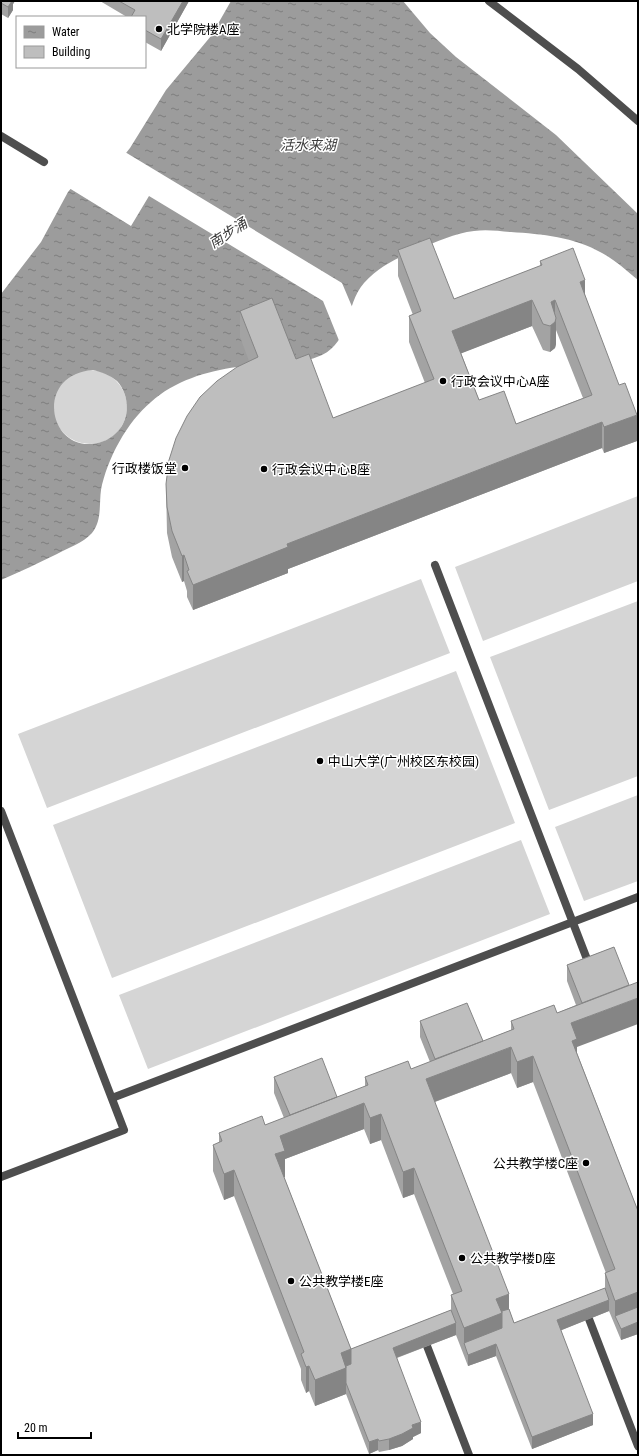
<svg xmlns="http://www.w3.org/2000/svg" width="639" height="1456" font-family="'Roboto Condensed','Noto Sans SC',sans-serif">
<style>
.grass{fill:#d5d5d5}
.water{fill:url(#water-ripples);fill-rule:evenodd}
.pier{fill:#fff}
.lines{fill:none;stroke-linecap:round;stroke-linejoin:round}
.lane{stroke:#4e4e4e;stroke-width:8}
.wall{fill:#a3a3a3;fill-rule:evenodd}
.shaded-wall{fill:#858585}
.building{fill:#bebebe;stroke:#858585;fill-rule:evenodd}
.poi-dot{fill:#000;stroke:#fff;stroke-width:1.5}
.labels{text-anchor:middle;dominant-baseline:central;stroke-width:3;stroke-linejoin:round;paint-order:stroke}
.poi-label{font-size:13px;fill:#000;stroke:#fff;text-anchor:start}
.water-label{font-size:14px;font-style:italic;fill:#3d3d3d;stroke:#fff}
</style>
<defs>
<pattern id="water-ripples" width="26" height="14" patternUnits="userSpaceOnUse"><rect width="26" height="14" fill="#9c9c9c"/><path d="M2 4q2-2 4 0t4 0M15 11q2-2 4 0t4 0" fill="none" stroke="#7d7d7d"/></pattern>
</defs>
<rect width="100%" height="100%" fill="#fff"/>
<path class="grass" d="M53 407a37 37 0 1 1 74 0a37 37 0 1 1-74 0Z
M638,496v85l-155,60 -28,-74z
M421,579l29,74 -403,155 -29,-74z
M638,601v175l-89,34 -59,-153z
M456,671l59,152 -403,155 -59,-153z
M638,795v86l-54,20 -29,-74z
M521,840l29,74 -402,155 -29,-74z"/>
<path class="water" d="M231,1h172l27,32 26,24 100,78 82,79v66c-12,-10 -23,-20 -36,-27 -28,-16 -60,-19 -91,-21 -12,-1 -25,-3 -37,-1 -19,2 -38,11 -55,18 -20,8 -40,17 -55,34 -19,22 -13,58 -42,72 -27,12 -56,9 -85,12 -30,4 -63,14 -86,35 -24,20 -44,57 -50,88 -2,14 1,31 -9,43 -9,10 -24,15 -35,21 -19,9 -37,18 -56,26v-286l40,-52 27,-50 5,-6 49,-28 8,-10 36,-58 45,-54zM93,370c8,2 17,5 24,11 13,14 13,37 1,50 -7,8 -16,12 -27,13 -44,3 -55,-70 2,-74z"/>
<path class="pier" d="M125,152l217,131 11,26 -7,23 -6,11 -17,-42 -174,-105 -18,30 -62,-38 9,-8 33,-17z"/>
<g class="lines">
<path class="lane" d="M489,1l89,68 60,52
M1,136l43,26
M435,565l155,402
M1,811l123,319 -123,47
M112,1098l526,-201
M589,1319l49,127
M427,1346l42,109"/>
</g>
<path class="wall" d="M1,1h14l-2,3v6l-5,8 -7,-4z
M100,1h89l-28,50 -16,-9v-25h-18z
M398,250l56,49 86,-33v-5l45,34 52,146 -33,12 -2,-5 -314,121v4l-95,37 -6,-13v-6l-3,-10 -2,1 -10,-25 -5,-24 -1,-49 83,-123 -9,-24v-26l56,48 37,59 92,-35 -16,-41v-26l4,-1 -15,-39zM532,326l11,24 7,2 5,-4 1,-4v-14l27,68 -67,26 -37,-24 -18,-47z
M614,947l-37,100v6l61,158v123l-17,6 -12,-29 -48,19 32,95 -61,24 -36,-93 -28,10 -12,-31 -59,23 24,75 -8,4v2l-11,7 -13,4 -10,2 -1,-2 -9,4 -23,-60 -31,12 -6,-15 -3,2 -5,-13v-11l-67,-173 -10,4 -11,-29v-26l6,-2v-10l46,-8 19,-7 -10,-25v-16l63,20 28,-10v-10l46,-8 19,-7 -10,-25v-16l63,20 28,-11v-9l46,-8 19,-8 -9,-24v-16zM511,1073l6,15 16,-6 73,191h-1v15l-91,35 -79,-221zM364,1129l6,15 11,-4 22,58 11,-4 39,100 -2,1v15l-100,39 -67,-172h1v-18z"/>
<path class="shaded-wall" d="M10,1h5l-2,3v6l-5,8v-11z
M183,1h6l-28,50v-12z
M585,280v25l-5,-23z
M532,300v26l-80,31v-26z
M555,300v22l1,-4v26l-1,4 -5,4 1,-50z
M637,415v26l-33,12v-26z
M602,422v26l-314,121v4l-95,37v-25l94,-41z
M184,555v26l-2,1v-26z
M638,998v26l-61,23v18l-5,2 -1,-44z
M511,1047v26l-85,32v-26z
M533,1056v26l-16,6v-26z
M364,1103v26l-79,30v18l-10,3v-26l5,-18z
M381,1114v26l-11,4v-26z
M414,1168v26l-11,4v-26z
M234,1170v26l-10,4v-26z
M638,1292v26l-23,-2v-15z
M509,1294v26l-7,19 -38,4v11v-26l32,-29z
M609,1300v11l-52,21v-12z
M638,1322v12l-17,6v-11z
M456,1323v12l-63,24v-11z
M496,1344v12l-28,10v-11z
M351,1349v26l-5,2v17l-31,12v-26l26,-27z
M309,1366v25l-3,2v-26z
M593,1414v11l-61,24v-12z
M421,1422v11l-8,4v2l-11,7 -13,4v-11l23,-14z
M378,1439v11l-9,4v-12z"/>
<path class="building" d="M1,1h11l-4,6 -7,-4z
M119,1h64l-22,38 -16,-9v-13h-14l4,-7z
M430,238l24,61 88,-34 -2,-4 33,-13 12,32 -5,2 39,103 6,-2 12,32 -33,12 -2,-5 -315,122 1,3 -95,38 -6,-14 2,-1 -5,-15 -2,1 -10,-25 -5,-24 -1,-23 3,-24 7,-22 11,-22 13,-19 17,-16 20,-14 21,-10 -18,-46 32,-13 24,61 13,-5 24,64 101,-39 -25,-63 12,-5 -23,-61zM532,300l11,24 7,2 5,-4 1,-4 -5,-16 4,-2 37,95 -76,29 -12,-33 -25,9 -27,-69z
M614,947l15,38 -47,18 -15,-38z
M638,982v16l-67,25 6,16 -5,2 66,170v81l-23,9 -10,-28 10,-4 -82,-213 -16,6 -6,-15 -85,32 83,215 -13,5 6,14 -38,15 -13,-33 11,-4 -48,-123 -11,4 -22,-58 -11,4 -6,-15 -84,33 5,15 -10,3 76,195 -10,4 5,15 -31,12 -6,-14 -3,1 -5,-13 3,-2 -70,-182 -10,4 -11,-29 9,-4 -3,-8 43,-17 3,9 103,-40 -3,-8 43,-16 3,8 103,-40 -3,-8 43,-16 3,8z
M467,1003l16,38 -48,18 -15,-38z
M322,1058l15,39 -47,18 -16,-38z
M605,1288l4,12 -52,20 36,94 -61,23 -36,-93 -28,11 -4,-12 38,-15v-17l7,-2 5,14z
M638,1307v15l-17,7 -6,-13z
M451,1310l5,13 -63,25 28,74 -9,3 1,3 -11,6 -13,5 -10,2 -1,-2 -9,3 -23,-59v-17l5,-2v-15z"/>
<g class="poi-dot">
<circle cx="159" cy="29" r="4"/>
<circle cx="443" cy="381" r="4"/>
<circle cx="185" cy="468" r="4"/>
<circle cx="264" cy="469" r="4"/>
<circle cx="320" cy="761" r="4"/>
<circle cx="586" cy="1163" r="4"/>
<circle cx="462" cy="1258" r="4"/>
<circle cx="291" cy="1281" r="4"/>
</g>
<g class="labels">
<g class="poi-label">
<text x="167" y="29">北学院楼A座</text>
<text x="451" y="381">行政会议中心A座</text>
<text x="177" y="468" text-anchor="end">行政楼饭堂</text>
<text x="272" y="469">行政会议中心B座</text>
<text x="328" y="761">中山大学(广州校区东校园)</text>
<text x="578" y="1163" text-anchor="end">公共教学楼C座</text>
<text x="470" y="1258">公共教学楼D座</text>
<text x="299" y="1281">公共教学楼E座</text>
</g>
<g class="water-label">
<text x="308" y="145">活水来湖</text>
<text transform="translate(228 233) rotate(-33)">南步涌</text>
</g>
</g>
<rect width="639" height="1456" fill="none" stroke="#000000" stroke-width="4"/>
<rect x="16" y="16" width="130" height="52" fill="#ffffff" stroke="#999999"/>
<rect x="24" y="26" width="20" height="12" fill="url(#water-ripples)" stroke="#999999"/>
<text x="52" y="36" font-size="12" fill="#000000">Water</text>
<rect x="24" y="46" width="20" height="12" fill="#bebebe" stroke="#999999"/>
<text x="52" y="56" font-size="12" fill="#000000">Building</text>
<path d="M18 1432v6h73v-6" fill="none" stroke="#000000" stroke-width="2"/>
<text x="24" y="1432" font-size="12" fill="#000000" stroke="#ffffff" stroke-width="3" paint-order="stroke">20 m</text>
</svg>
